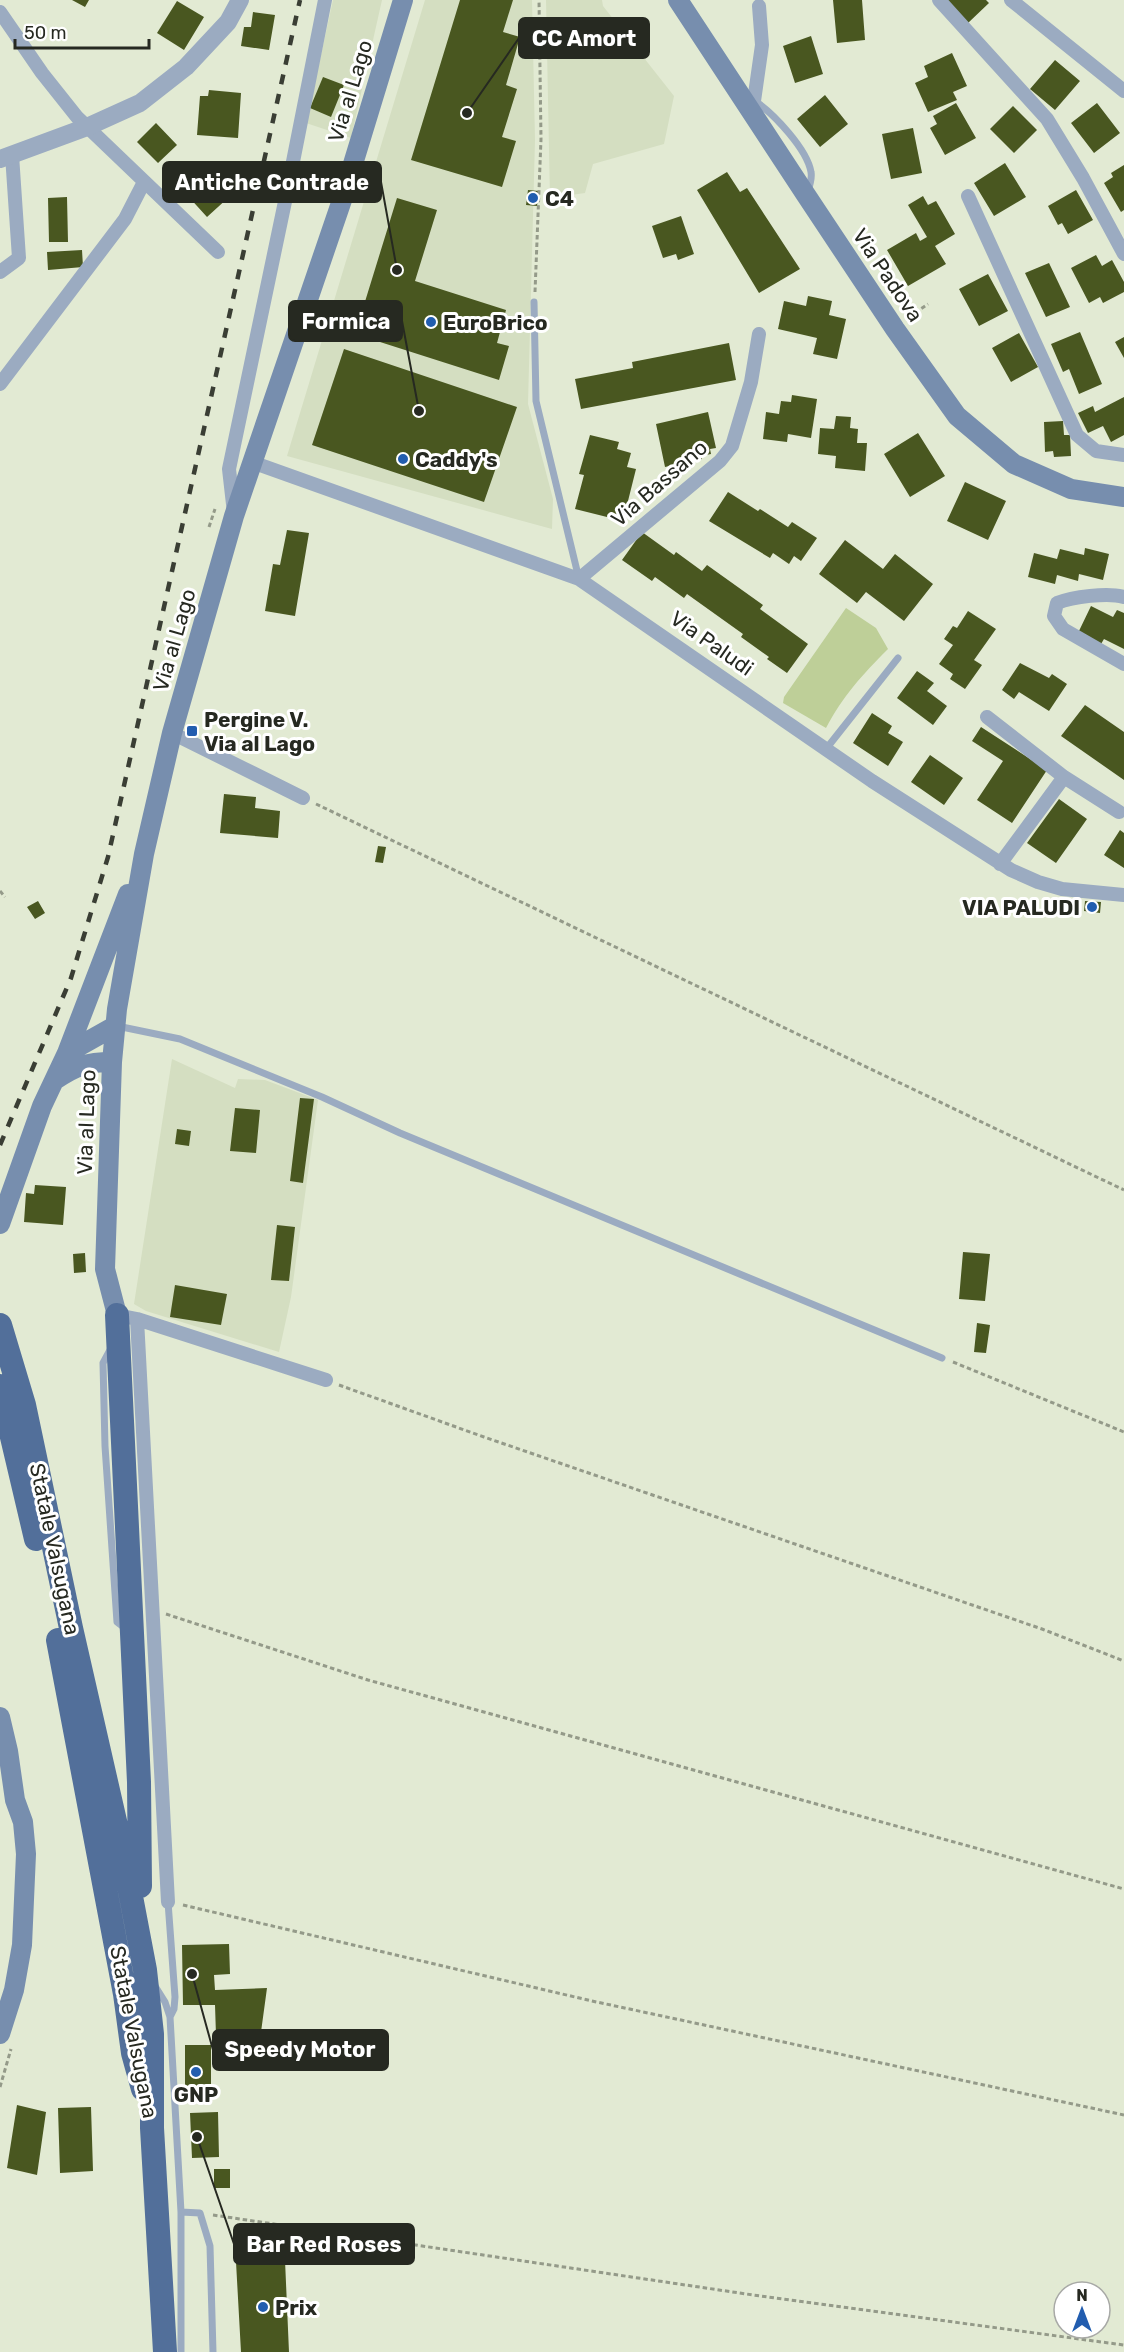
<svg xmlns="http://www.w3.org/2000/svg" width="1124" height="2352" font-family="Rubik,sans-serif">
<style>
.built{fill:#d4dec1}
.green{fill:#becf98}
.building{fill:#495720}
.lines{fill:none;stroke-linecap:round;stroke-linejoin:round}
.path{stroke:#949a89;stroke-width:3;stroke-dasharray:4.5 3;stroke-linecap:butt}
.service{stroke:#9babc1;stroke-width:7}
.minor{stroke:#9babc1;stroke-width:14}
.tertiary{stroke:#9babc1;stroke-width:18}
.secondary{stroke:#778eae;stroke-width:20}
.trunk{stroke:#526f9a;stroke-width:24}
.rail{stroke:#3a3e34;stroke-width:4.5;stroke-dasharray:10 10;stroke-linecap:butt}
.poi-dot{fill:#225daf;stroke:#fff;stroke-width:2}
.labels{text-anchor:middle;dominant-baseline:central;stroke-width:6;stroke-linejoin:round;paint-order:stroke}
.street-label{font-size:21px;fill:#262921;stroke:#fff}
.poi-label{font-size:21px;font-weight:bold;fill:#262921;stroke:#fff;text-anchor:start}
.leader{fill:none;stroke:#262921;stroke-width:2}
.callout-dot{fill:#262921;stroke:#fff;stroke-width:2}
.callout{fill:#262921;stroke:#262921;stroke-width:2}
.callout-label{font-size:22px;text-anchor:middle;font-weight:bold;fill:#fff}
</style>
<rect width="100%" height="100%" fill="#e2ead3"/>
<path class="built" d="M333,0h49l-31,138 -45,-15z
M425,0h107l3,140 -7,264 25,95 -1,30 -265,-73z
M546,0h56l1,6 71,90 -10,48 -71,20 -8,29 -35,5z
M172,1059l63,29 3,-9 27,1 53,20 -27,197 -12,55 -133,-41 -12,-7z"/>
<path class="green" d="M846,608l30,20 12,21c-26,26 -45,47 -62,79l-43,-25 1,-6z"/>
<path class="building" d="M72,0h17l-4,7z
M460,0h53l-10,32 17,5 -14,48 11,4 -15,48 14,4 -14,46 -91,-27z
M833,0h29l3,40 -28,3z
M947,0h39l3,3 -21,20z
M177,1l27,16 -20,33 -27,-17z
M253,12l22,3 -6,35 -28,-4 3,-19h7z
M811,36l12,38 -28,9 -12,-37z
M952,53l15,33 -14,6 4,8 -29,12 -13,-29 13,-6 -4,-11z
M1055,60l25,21 -25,29 -25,-21z
M323,77l21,8 -13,32 -21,-9z
M209,90l32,3 -3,45 -41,-3 3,-39h8z
M825,95l23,29 -28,23 -23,-28z
M956,103l20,35 -31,17 -15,-27 7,-4 -4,-8z
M1097,103l23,30 -26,20 -23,-30z
M1013,106l24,24 -23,23 -24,-24z
M156,123l21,22 -19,18 -21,-21z
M913,128l9,45 -31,6 -9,-45z
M1005,163l21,34 -32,19 -20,-33z
M1124,165v45l-3,2 -17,-29 9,-6 -2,-4z
M727,172l13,20 7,-4 53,81 -41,24 -62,-103z
M209,175l20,22 -22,20 -20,-22z
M528,190l11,1 -2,15 -11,-1z
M1076,190l17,30 -25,14 -6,-11 -4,2 -10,-19z
M923,196l5,9 8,-4 19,33 -20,12 11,18 -38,22 -21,-36 29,-17 4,8 7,-4 -19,-32z
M67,197l1,45h-19l-1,-44z
M397,198l40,12 -22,71 91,29 -9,33 12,3 -10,34 -144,-46z
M681,216l13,38 -16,6 -2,-6 -13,4 -11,-32z
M82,250l1,17 -35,3 -1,-18z
M1096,255l6,11 10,-6 12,22v10l-21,11 -3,-6 -11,6 -18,-35z
M1049,263l21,44 -24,10 -21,-44z
M988,274l20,37 -29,15 -20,-37z
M808,296l24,5 -3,14 17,4 -9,40 -24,-5 4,-16 -39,-9 6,-28 22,5z
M1080,332l22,52 -23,10 -10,-25 -6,3 -12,-28z
M1019,333l19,34 -27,15 -19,-34z
M1124,337v21l-9,-16z
M729,343l7,37 -155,29 -6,-30 58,-11 -1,-6z
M344,349l173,58 -33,95 -172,-57z
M792,395l25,4 -6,39 -23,-4 -1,8 -24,-3 3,-27 13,2 2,-13 10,1z
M1124,397v38l-13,7 -8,-16 -15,7 -10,-20 15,-7 2,6z
M708,412l8,36 -6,1 1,5 -10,2 1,3 -37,8 -9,-43z
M836,416l15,1 -1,11 8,1 -1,14h10l-2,28 -30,-3 1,-12 -18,-2 2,-26 14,1z
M1063,421l1,14h6l1,21 -17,1 -1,-6 -8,1 -1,-30z
M918,433l27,43 -35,21 -26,-43z
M590,435l29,7 -2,7 14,4 -4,14 9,2 -13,52 -48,-12 9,-34 -5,-1z
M965,482l41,19 -18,39 -41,-19z
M728,492l30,19 2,-2 28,18 4,-5 25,16 -16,23 -7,-5 -5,8 -16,-11 -3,5 -61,-37z
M287,530l22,3 -14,83 -30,-5 8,-47 7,1z
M642,532l32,23 2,-3 26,19 5,-6 56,40 -3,4 48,35 -21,29 -20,-14 2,-2 -28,-20 2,-3 -56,-40 -3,4 -29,-21 -3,4 -30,-21z
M845,540l38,29 12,-15 38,30 -29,37 -38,-29 -9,11 -38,-29z
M1085,548l24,6 -6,26 -24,-6 -1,7 -21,-6 -2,9 -27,-7 6,-24 23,6 3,-10 24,6z
M1091,606l22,11 4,-7 7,3v36l-20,-10 -3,5 -23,-11z
M968,611l28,18 -22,31 8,5 -17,24 -15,-10 3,-5 -14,-10 14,-19 -9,-6 9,-13 4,2z
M1020,663l29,15 3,-4 15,10 -18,27 -30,-19 -5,7 -12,-9z
M917,671l17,12 -7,8 20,15 -14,19 -36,-27z
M1085,705l39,27v48l-63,-44z
M872,713l20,13 -4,7 15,9 -15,24 -35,-23z
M981,727l66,43 -35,53 -35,-23 26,-39 -31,-20z
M930,755l33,23 -19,27 -33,-23z
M224,794l32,3 -1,11 25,3 -2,27 -58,-5z
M1059,799l28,20 -31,44 -29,-20z
M1120,830l4,3v35l-20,-13z
M378,846l8,1 -3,16 -8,-1z
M38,901l7,12 -10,6 -8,-12z
M1085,901l16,1 -1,11 -16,-2z
M300,1098l14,1 -11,84 -13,-2z
M235,1108l25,2 -4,43 -26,-2z
M177,1129l14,2 -2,15 -14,-2z
M35,1185l31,2 -3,38 -39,-3 2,-29 8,1z
M277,1225l18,2 -6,54 -18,-1z
M963,1252l27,2 -5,47 -26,-2z
M85,1253l1,19 -12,1 -1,-19z
M175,1285l52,9 -6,31 -51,-8z
M977,1323l13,2 -4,28 -12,-1z
M229,1944l1,30 -16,1 1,15 52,-2 -6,44 -45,3 -1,-30h-32l-1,-60z
M185,2045h26v48h-26z
M17,2105l29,7 -9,63 -30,-7z
M91,2107l2,64 -33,2 -2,-65z
M218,2112l1,45 -27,1 -2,-45z
M214,2169h16v19h-16z
M285,2260l4,92h-48l-5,-90z"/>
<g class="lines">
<path class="path" d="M301,194l23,4
M535,292l6,-153 -2,-139
M909,317l19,-13
M209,527l6,-18
M316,804l808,386
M0,891l5,6
M953,1362l171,70
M339,1385l145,52 558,192 82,32
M166,1614l202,66 756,209
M183,1905l409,96 532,114
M0,2087l11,-38
M213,2215l540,80 371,50"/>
<path class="service" d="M755,101c19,13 52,48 56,71 1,5 -1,13 -3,19
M534,302l2,99 43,178
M826,749l72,-91
M117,1026l63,13 142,58 78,36 542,225
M110,1350l-7,13 2,83 12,176 9,7
M168,1902l7,95 -1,12 -4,8
M155,1986l10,16 5,15 11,195v140
M181,2212l19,1 10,33 3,106"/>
<path class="minor" d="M939,0l108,119 36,59 41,76
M1011,0l113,91
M0,12l42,61 35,44 141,135
M752,115l10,-70 -3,-39
M968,196l109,239 19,16 28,4
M0,272l19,-14 -7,-103
M0,384l125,-165 19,-37
M252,462l327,117 293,202 139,89 27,12 24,7 62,6
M234,513l-5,-44 58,-277 38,-192
M579,579l141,-118 12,-15 19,-64 8,-48
M1124,597c-16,-5 -52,0 -67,6l-3,13 9,13 61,35
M987,717l77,60 55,35
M172,733l131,65
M1000,864l64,-87
M117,1315l20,4 31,583
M137,1319l189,61"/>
<path class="tertiary" d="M0,159l87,-32 53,-24 46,-36 42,-45 12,-22"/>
<path class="secondary" d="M678,0l128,195 89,134 62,87 57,48 57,25 53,8
M67,1053l48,-27
M55,1080c21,-14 31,-18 57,-18
M0,1224l42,-118 25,-53 61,-159
M117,1315l-12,-46 7,-207 5,-53 27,-155 28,-121 62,-217 108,-316 61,-200
M0,1717l8,34 7,49 8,22 3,32 -4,91 -8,45 -14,44"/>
<path class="trunk" d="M117,1315l22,467 1,104
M0,1325l24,80 47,223 54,237 20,105 7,64v94l13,224
M0,1386l36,153
M58,1640l67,354 8,59 10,36"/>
<path class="rail" d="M0,1145l71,-167 37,-121 192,-857"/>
</g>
<g class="poi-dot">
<circle cx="533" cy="198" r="6"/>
<circle cx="431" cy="322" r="6"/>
<circle cx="403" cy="459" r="6"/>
<rect x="186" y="725" width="12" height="12" rx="3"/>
<circle cx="1092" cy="907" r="6"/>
<circle cx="196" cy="2072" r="6"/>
<circle cx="263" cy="2307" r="6"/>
</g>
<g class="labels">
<g class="street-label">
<text transform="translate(350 91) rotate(-73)">Via al Lago</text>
<text transform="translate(888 275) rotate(56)">Via Padova</text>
<text transform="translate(659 483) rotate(-41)">Via Bassano</text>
<text transform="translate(174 640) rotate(-74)">Via al Lago</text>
<text transform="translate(712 643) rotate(35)">Via Paludi</text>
<text transform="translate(86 1122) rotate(-88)">Via al Lago</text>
<text transform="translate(55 1549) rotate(78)">Statale Valsugana</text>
<text transform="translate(134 2032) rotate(79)">Statale Valsugana</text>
</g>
<g class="poi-label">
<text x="545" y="198">C4</text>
<text x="443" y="322">EuroBrico</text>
<text x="415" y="459">Caddy's</text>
<text x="204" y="719">Pergine V.<tspan x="204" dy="24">Via al Lago</tspan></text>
<text x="1080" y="907" text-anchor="end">VIA PALUDI</text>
<text x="196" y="2094" text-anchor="middle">GNP</text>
<text x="275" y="2307">Prix</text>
</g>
</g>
<path class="leader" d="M467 113L519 38M397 270L381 182M419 411L402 321M192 1974L213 2050M197 2137L234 2244"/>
<g class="callout-dot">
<circle cx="467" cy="113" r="6"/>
<circle cx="397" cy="270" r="6"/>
<circle cx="419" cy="411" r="6"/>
<circle cx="192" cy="1974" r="6"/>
<circle cx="197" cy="2137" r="6"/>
</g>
<g class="callout">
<rect x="519" y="18" width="130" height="40" rx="6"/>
<rect x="163" y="162" width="218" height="40" rx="6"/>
<rect x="289" y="301" width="113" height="40" rx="6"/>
<rect x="213" y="2030" width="175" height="40" rx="6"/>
<rect x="234" y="2224" width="180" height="40" rx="6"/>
</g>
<g class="callout-label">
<text x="584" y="46">CC Amort</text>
<text x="272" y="190">Antiche Contrade</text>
<text x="346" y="329">Formica</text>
<text x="300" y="2057">Speedy Motor</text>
<text x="324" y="2252">Bar Red Roses</text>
</g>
<g transform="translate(1082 2310)"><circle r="28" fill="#ffffff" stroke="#a8a9a6" stroke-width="1.5"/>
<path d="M0-4.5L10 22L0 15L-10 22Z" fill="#225daf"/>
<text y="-9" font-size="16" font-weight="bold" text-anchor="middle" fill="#262921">N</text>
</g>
<path d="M15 39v9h134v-9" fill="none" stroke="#262921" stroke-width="3"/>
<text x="24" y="39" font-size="18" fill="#262921" stroke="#ffffff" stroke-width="4.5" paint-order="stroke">50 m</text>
</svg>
